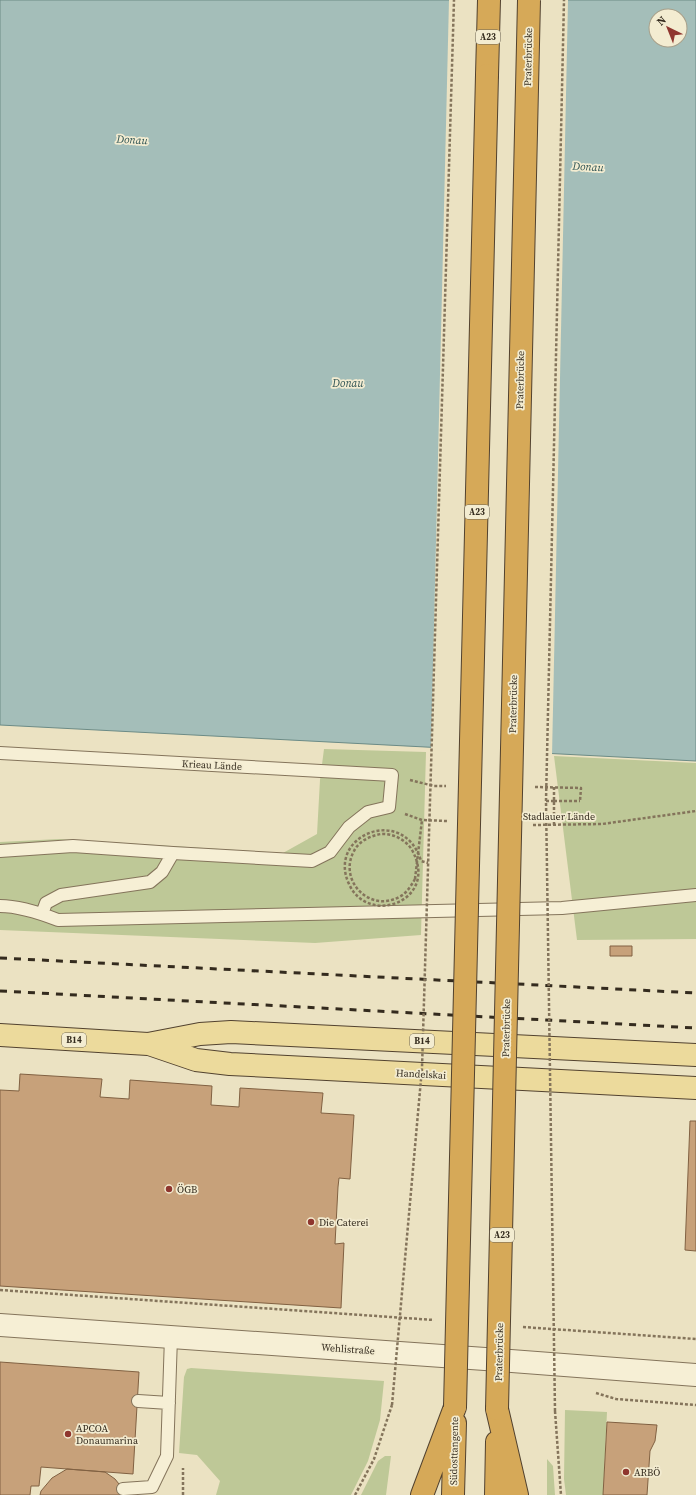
<svg xmlns="http://www.w3.org/2000/svg" width="696" height="1495" font-family="'Source Serif 4',serif">
<style>
.green{fill:#bec897}
.water{fill:#a4beb9;stroke:#6c8b86;fill-rule:evenodd}
.pier{fill:#ebe2c2}
.building{fill:#c7a17a;stroke:#816142}
.lines{fill:none;stroke-linecap:round;stroke-linejoin:round}
.service-casing{stroke:#84745b;stroke-width:14}
.tertiary-casing{stroke:#84745b;stroke-width:24}
.primary-casing{stroke:#52422f;stroke-width:24}
.motorway-casing{stroke:#52422f;stroke-width:24}
.path{stroke:#84745b;stroke-width:2.5;stroke-dasharray:3 2;stroke-linecap:butt}
.service{stroke:#f6efd5;stroke-width:12}
.tertiary{stroke:#f6efd5;stroke-width:22}
.primary{stroke:#ecda9c;stroke-width:22}
.motorway{stroke:#d6a958;stroke-width:22}
.rail{stroke:#342b1e;stroke-width:3;stroke-dasharray:7 7;stroke-linecap:butt}
.motorway-bridge-casing{stroke:#52422f;stroke-width:24;stroke-linecap:butt}
.path-bridge{stroke:#84745b;stroke-width:2.5;stroke-dasharray:3 2;stroke-linecap:butt}
.motorway-bridge{stroke:#d6a958;stroke-width:22}
.poi-dot{fill:#8f362e;stroke:#f3ecd1;stroke-width:1.5}
.labels{text-anchor:middle;dominant-baseline:central;stroke-width:3.5;stroke-linejoin:round;paint-order:stroke}
.shield{fill:#f3ecd1;stroke:#6d6554;stroke-width:1}
.shield-label{font-size:9px;font-weight:bold;fill:#342b1e}
.street-label{font-size:10px;fill:#342b1e;stroke:#f3ecd1}
.poi-label{font-size:10px;fill:#342b1e;stroke:#f3ecd1;text-anchor:start}
.water-label{font-size:11px;font-style:italic;fill:#2e5353;stroke:#f3ecd1}
</style>
<rect width="100%" height="100%" fill="#ebe2c2"/>
<path class="green" d="M324,749l102,3 -5,183 -106,8 -315,-13v-88l59,-3 224,14 34,-19 3,-54z
M554,756l142,7v176l-119,1z
M191,1368l193,13 -4,39 -12,41 -17,34h-135l4,-14 -23,-26 -18,-2 5,-76 3,-8z
M565,1410l42,2 -4,83h-37l-2,-16z
M385,1456h6l-5,39h-25l17,-34z
M547,1459l6,7 2,29h-8z"/>
<path class="water" d="M0,0h696v761l-696,-36zM656,16h24v24h-24z"/>
<path class="pier" d="M449,0h119l-16,756 -121,-6z"/>
<path class="building" d="M610,946h22v10h-22z
M20,1074l82,5 -2,18 29,2 1,-19 82,6 -1,19 28,2 1,-19 83,5 -2,20 33,2 -4,64 -11,-1 -1,9 -3,57 9,-1 -3,65 -341,-22v-196l19,1z
M690,1121h6v130l-11,-1z
M0,1362l139,10 -6,102 -92,-7 -2,19h-8l-1,9h-30z
M607,1422l50,3 -2,16 -5,10 -3,44h-44z
M67,1469l38,3 10,7 8,10 3,6h-86l1,-4 11,-13z"/>
<g class="lines">
<defs>
<path id="service" d="M0,753l392,22 -3,32 -21,5 -19,15 -19,25 -18,9 -139,-8 -100,-7 -73,5
M0,906c19,0 40,7 58,14l504,-12 134,-13
M42,914l4,-11 15,-8 89,-13 12,-10 11,-19
M138,1401l31,2
M123,1489l29,-2 15,-31 4,-119"/>
<path id="tertiary" d="M0,1325l485,34 211,16"/>
<path id="primary" d="M0,1035l148,9 52,-10 31,-2 465,23
M149,1044l47,16 34,4 466,24"/>
<path id="motorway" d="M487,75l2,-75
M497,1409l20,86
M422,1495l33,-88
M453,1495l2,-72
M496,1495l1,-53"/>
</defs>
<use href="#service" class="service-casing"/>
<use href="#tertiary" class="tertiary-casing"/>
<use href="#primary" class="primary-casing"/>
<use href="#motorway" class="motorway-casing"/>
<path class="path" d="M410,780l24,6h12
M535,787l46,1 -1,13
M554,787v39
M554,801h26
M405,814l17,6 25,1
M533,825l69,-1 94,-13
M415,879l7,-59
M0,1290l434,30
M523,1327l173,12
M596,1393l20,6 80,6
M555,1411l6,84
M183,1495v-27
M355,1495l19,-36 18,-54"/>
<use href="#service" class="service"/>
<use href="#tertiary" class="tertiary"/>
<use href="#primary" class="primary"/>
<use href="#motorway" class="motorway"/>
<path class="rail" d="M0,958l696,35
M0,991l696,37"/>
<defs>
<path id="motorway-bridge" d="M455,1407l32,-1332
M497,1409l32,-1409"/>
</defs>
<use href="#motorway-bridge" class="motorway-bridge-casing"/>
<path class="path-bridge" d="M546,801h8
M415,879c-4,7 -9,15 -16,18 -30,16 -61,-17 -45,-46 5,-10 16,-15 27,-17 12,-1 25,6 31,16 28,51 -44,77 -63,34 -23,-49 55,-80 72,-23l7,2
M392,1405l30,-337 32,-1068
M555,1411l-9,-610 18,-801"/>
<use href="#motorway-bridge" class="motorway-bridge"/>
</g>
<g class="poi-dot">
<circle cx="169" cy="1189" r="4"/>
<circle cx="311" cy="1222" r="4"/>
<circle cx="68" cy="1434" r="4"/>
<circle cx="626" cy="1472" r="4"/>
</g>
<g class="labels">
<g class="shield">
<rect x="476" y="30" width="24" height="14" rx="3"/>
<rect x="465" y="505" width="24" height="14" rx="3"/>
<rect x="62" y="1033" width="24" height="14" rx="3"/>
<rect x="410" y="1034" width="24" height="14" rx="3"/>
<rect x="490" y="1228" width="24" height="14" rx="3"/>
</g>
<g class="shield-label">
<text x="488" y="37">A23</text>
<text x="477" y="512">A23</text>
<text x="74" y="1040">B14</text>
<text x="422" y="1041">B14</text>
<text x="502" y="1235">A23</text>
</g>
<g class="street-label">
<text transform="translate(528 57) rotate(-89)">Praterbrücke</text>
<text transform="translate(520 380) rotate(-89)">Praterbrücke</text>
<text transform="translate(513 704) rotate(-89)">Praterbrücke</text>
<text transform="translate(212 765) rotate(3)">Krieau Lände</text>
<text x="559" y="816">Stadlauer Lände</text>
<text transform="translate(506 1028) rotate(-89)">Praterbrücke</text>
<text transform="translate(421 1074) rotate(3)">Handelskai</text>
<text transform="translate(348 1349) rotate(4)">Wehlistraße</text>
<text transform="translate(499 1352) rotate(-89)">Praterbrücke</text>
<text transform="translate(454 1451) rotate(-89)">Südosttangente</text>
</g>
<g class="poi-label">
<text x="177" y="1189">ÖGB</text>
<text x="319" y="1222">Die Caterei</text>
<text x="76" y="1428">APCOA<tspan x="76" dy="12">Donaumarina</tspan></text>
<text x="634" y="1472">ARBÖ</text>
</g>
<g class="water-label">
<text transform="translate(132 140) rotate(3)">Donau</text>
<text transform="translate(588 167) rotate(3)">Donau</text>
<text x="348" y="383">Donau</text>
</g>
</g>
<g transform="translate(668 28) rotate(317)"><circle r="19" fill="#f3ecd1" stroke="#a79f89"/>
<path d="M0-3L7 15L0 10L-7 15Z" fill="#8f362e"/>
<text y="-6" font-size="11" font-weight="bold" text-anchor="middle" fill="#342b1e">N</text>
</g>
</svg>
